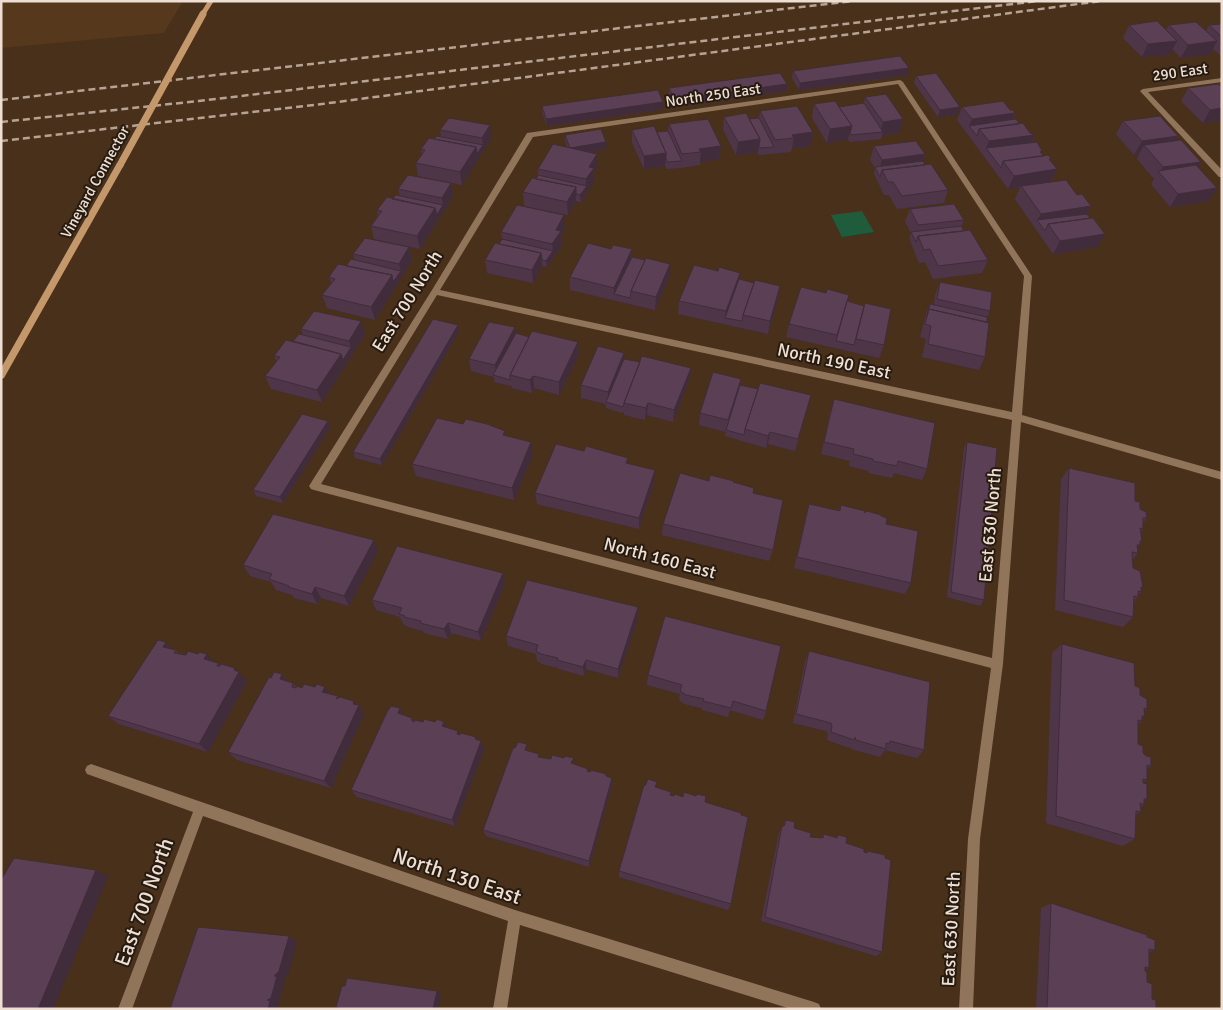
<svg xmlns="http://www.w3.org/2000/svg" width="1223" height="1010" font-family="Signika,sans-serif">
  <style>
    .built { fill: #56381c }
    .green { fill: #1f5c3c }
    .lines { fill: none; stroke-linecap: round; stroke-linejoin: round }
    .street { fill: #91755a; fill-rule: evenodd }
    .secondary { fill: #c4986b; fill-rule: evenodd }
    .rail { stroke: #b6a393; stroke-width: 2.5; stroke-dasharray: 7 4; stroke-linecap: butt }
    .secondary-bridge { stroke: #c4986b; stroke-width: 7 }
    .wall { fill: #4e3648 }
    .shaded-wall { fill: #402c3b }
    .building { fill: #5b3f54; stroke: #402c3b }
    .labels { text-anchor: middle; stroke-width: 4; stroke-linejoin: round; paint-order: stroke }
    .far-street-label { font-size: 15px; fill: #efdfd2; stroke: #261b11 }
    .street-label { font-size: 18px; fill: #efdfd2; stroke: #261b11 }
    .near-street-label { font-size: 21px; fill: #efdfd2; stroke: #261b11 }
  </style>
  <rect width="100%" height="100%" fill="#49301a"/>
  <path class="built" d="M1 1H183L164 33 1 48Z"/>
  <path class="green" d="M862 211 874 232 842 237 831 215Z"/>
  <g class="lines">
    <path class="street" d="M1222 78V82L1148 92 1222 170V177H1219L1140 91 1143 89Z
      M900 80 903 82 1032 276 1022 415 1222 472V480L1021 422 1003 664 980 839 973 1009H959L968 839 991 668 314 490 311 489 309 486 432 290 527 133ZM898 84 1024 276 1012 412 440 290 533 137ZM437 295 1012 420 992 658 321 484Z
      M91 764 515 910 814 1002 819 1004 821 1009H791L520 925 507 1009H493L508 921 203 816 132 1009H118L193 812 87 774 85 770 87 766Z"/>
    <path class="secondary" d="M208 1H214L205 15H201L200 14Z
      M117 163H120L124 165 4 378 1 379V368Z"/>
    <path class="rail" d="M1 100 853 1
      M1 122 199 101 1038 1
      M1 141 322 104 1101 1"/>
    <path class="secondary-bridge" d="M120 165 203 14"/>
  </g>
  <path class="wall" d="M1222 24V57L1213 49 1210 54 1181 58 1172 49 1170 54 1142 57 1123 38 1129 25 1166 30 1169 25 1206 31 1209 25Z
    M793 71 907 75 799 90 792 78Z
    M916 76 958 114 938 117 914 83Z
    M1221 82H1222V120L1203 123 1181 101 1188 88 1219 85Z
    M669 88 786 91 674 107 669 95Z
    M865 97 903 119 899 133 882 135 881 139 850 142 848 139 827 143 812 118 814 104 839 107 864 103Z
    M542 106 663 109 547 126 542 113Z
    M962 107 1010 110 1015 113 1013 120 1019 124 1030 133 1035 135 1032 143 1044 156 1051 158 1050 161 1057 169 1051 182 1077 195 1091 206 1087 214 1097 247 1053 254 1015 199 1020 187 1008 189 957 120Z
    M760 111 813 132 810 146 792 148 791 152 759 155 757 152 736 155 723 130 724 117 749 119 759 118Z
    M1123 121 1178 136 1175 141 1201 162 1198 167 1217 188 1208 201 1170 207 1151 184 1154 179 1137 159 1139 154 1134 155 1116 134Z
    M669 124 721 146 719 159 700 162V165L681 168 667 169 665 166 644 169 632 143V130L657 132 668 131Z
    M440 130 491 138 462 185 418 176 416 163 422 155 421 149 434 139 441 137Z
    M565 135 606 149 588 152 597 167 594 172V181L587 191V193L581 202 576 201 568 215 524 206 523 192 536 179 538 175V169L567 147 565 141Z
    M874 146 925 154 923 161 925 165 948 190 944 203 897 209 889 195H884L874 174 875 168 870 160Z
    M451 183 453 196 420 249 374 239 371 226 378 215 377 210 392 199 400 196 398 189Z
    M910 209 964 220 961 226 964 231 988 260 982 273 933 279 925 262 919 263 909 238 911 233 905 222Z
    M565 228 561 235 562 244 547 267 542 266 533 283 487 273 485 260 499 244 502 239 501 232Z
    M409 247 412 260 375 320 327 308 322 295 331 283 329 277 346 266 355 260 353 254Z
    M611 249H632V259L669 277 655 310 570 290V277Z
    M718 271 740 273 739 279 754 283 780 286 778 299 768 334 678 314 679 301Z
    M940 282 990 311 987 317 985 357 979 370 922 357 926 339 920 337 927 311 930 304 934 305 935 295Z
    M826 293 849 295 836 341 847 301 884 345 879 358 786 337 789 324Z
    M458 325 459 331 382 465 355 458 353 452Z
    M301 329 365 334 322 402 271 389 265 376 277 362 274 356 293 341 303 335Z
    M516 333 529 337 578 342 579 354 559 395 534 388 532 393 512 388 511 385V386L494 382V377L471 371 469 359Z
    M624 353V359L640 362 691 368 689 380 673 422 647 415 645 420 624 415V411L623 413 606 408V404L581 398V385Z
    M740 385 758 389 811 395 795 451 768 444 766 448 725 436 726 432 699 425 700 413Z
    M834 399 927 469 922 480 894 473 892 478 868 473 869 471 849 466 850 461 821 454 830 412Z
    M328 421 330 427 283 503 256 496 253 490Z
    M506 436 533 454 514 500 416 476 412 464Z
    M967 442 984 600 980 606 947 597 964 448Z
    M1069 468 1135 501 1140 509 1147 518 1143 523V529L1141 532 1142 541 1140 543V545L1137 548 1138 553 1133 559V568L1143 587 1141 589V592L1138 595V597L1134 601 1133 617 1123 627 1055 610 1061 479Z
    M709 481 733 482 753 493 773 550 769 561 662 535 663 524Z
    M654 482 639 529 537 504 535 493Z
    M809 504 839 510 841 505 864 513 881 516 911 583 905 594 794 568 806 515Z
    M378 551 349 606 321 598 317 604 294 598 292 595 276 590 271 582 250 576 243 565Z
    M503 573 505 583 481 641 451 633 448 639 424 633 423 631 408 627 407 626 403 624 400 617 376 610 372 600Z
    M665 616 766 711 763 720 730 710 728 717 702 710V708L684 704 679 700 680 694 647 685 648 675Z
    M638 617 618 678 586 669 584 676 559 669 558 668 542 664 537 661 536 654 508 646 506 636Z
    M166 642 173 650H176L179 654 218 663 220 665 238 671 247 681 208 752 119 724 108 716Z
    M1062 644 1135 686 1147 709 1144 711 1145 716 1142 718V721L1138 724V744L1151 766 1147 769V780L1143 782 1147 799 1144 801V805L1140 807 1141 812 1136 814 1135 839 1123 846 1046 823 1052 653Z
    M809 651 924 750 917 758 885 750 880 757 851 749 850 746 849 748 827 740 828 734 826 731 793 723 805 661Z
    M282 674 287 681 293 683 296 687 302 688 325 687 329 694 338 696 339 698 359 705 364 714 331 788 237 760 228 752 271 678Z
    M404 715 412 718 414 722H444L447 728 460 735 481 741 484 749 455 826 357 797 351 790Z
    M528 751 540 757 574 764 588 772 606 774V776L612 785 589 867 486 836 483 830Z
    M656 788 674 796 683 797 705 802 731 904 728 910 619 877V871Z
    M786 820 794 828 810 837 821 838 824 834 836 838 838 835 846 843 866 853 868 851 882 952 876 956 761 921 779 833Z
    M1051 903 1147 937 1155 950 1149 952V968L1145 969V971L1152 999 1156 1009H1036L1041 908Z"/>
  <path class="shaded-wall" d="M1177 41 1170 54 1142 57 1148 44Z
    M1217 41 1210 54 1181 58 1188 45Z
    M909 68 907 75 799 90 800 83Z
    M787 84 786 91 674 107 675 100Z
    M663 102V109L547 126 546 119Z
    M960 107 958 114 938 117 940 110Z
    M1222 108V120L1203 123 1210 110Z
    M1015 113 1010 126 979 129 969 126 972 119Z
    M903 119 899 133 882 135 883 132H880L883 122Z
    M490 125 491 138 462 185 460 172 476 147 483 145 482 138Z
    M852 126 848 139 827 143 830 129Z
    M813 132 810 146 792 148 794 138 792 135Z
    M1035 135 1029 148H986L989 141Z
    M1178 136 1171 149 1144 145 1139 154 1134 155 1142 141Z
    M760 139 758 152 736 155 738 142Z
    M606 142V149L570 155V148Z
    M721 146 719 159 700 162 701 152 699 149Z
    M666 153 665 166 644 169V156Z
    M597 154V167L594 172V181L587 191V193L581 202 580 195 586 187V179L589 167Z
    M925 154 921 168 882 170 881 173H878L882 160Z
    M1051 158 1045 171 1057 169 1050 183 1021 186 1020 187 1008 189 1014 176Z
    M1201 162 1193 175 1160 173 1163 167Z
    M451 183 453 196 420 249 417 236 435 208 443 205 442 198Z
    M576 187V201L568 215 567 202Z
    M1217 188 1208 201 1170 207 1178 194Z
    M1091 206 1084 220H1037L1041 214Z
    M564 215 565 228 561 235 562 244 547 267 546 261 553 252 552 244 556 230Z
    M1105 234 1097 247 1053 254 1060 241Z
    M409 247 412 260 375 320 371 307 392 275 401 271 399 264Z
    M632 249 631 263 614 294V288Z
    M541 253 542 266 533 283 532 270Z
    M670 264 669 277 655 310 656 297Z
    M740 273 738 286 725 318 726 311Z
    M780 286 778 299 768 334 770 321Z
    M361 321 365 334 322 402 317 390 341 354 351 347 349 341Z
    M458 325 459 331 382 465 380 459Z
    M515 327 516 340 497 376 495 365Z
    M578 342 579 354 559 395V382Z
    M624 353V365L608 404V392Z
    M691 368 689 380 673 422 674 410Z
    M533 376 534 388 532 393 530 380Z
    M648 403 647 415 645 420 646 408Z
    M328 421 330 427 283 503 280 497Z
    M770 432 768 444 766 448 768 436Z
    M531 442 533 454 514 500 512 488Z
    M655 470 654 482 639 529V518Z
    M374 540 378 551 349 606 344 596Z
    M503 573 505 583 481 641 478 632Z
    M315 587 321 598 317 604 312 594Z
    M638 607V617L618 678V669Z
    M448 623 451 633 448 639 444 629Z
    M166 642 175 652 163 647Z
    M207 654 215 664 204 659Z
    M586 660V669L584 676 583 667Z
    M235 668 239 673V672L247 681 208 752 199 744Z
    M282 674 289 683 280 679Z
    M325 687 331 696 322 692Z
    M354 701 358 707 359 705 364 714 331 788 324 781Z
    M400 708 405 717 398 713Z
    M444 722 448 730 442 726Z
    M481 741 484 749 455 826 452 820Z
    M612 778V785L589 867V861Z
    M96 870 108 876 53 1009H38Z
    M289 936 297 941 288 975 283 979 285 980 279 1001 276 1003 279 1004 278 1009H268L267 1000 274 976Z
    M437 991 441 994 438 1009H433Z"/>
  <path class="building" d="M1157 21 1177 41 1148 44 1129 25Z
    M1196 22 1217 41 1188 45 1169 25Z
    M1222 24V37L1209 25Z
    M900 56 909 68 800 83 793 71Z
    M780 73 787 84 675 100 669 88Z
    M936 73 960 107 940 110 916 76Z
    M1218 84 1222 87V108L1210 110 1188 88Z
    M658 90 663 102 546 119 542 106Z
    M886 94 903 119 883 122 865 97Z
    M835 101 852 126 830 129 814 104Z
    M1003 101 1010 110H1013L1015 113 972 119 962 107Z
    M864 103 883 132 851 135 850 133 852 126 839 107Z
    M797 106 813 132 792 135 794 138 775 140 760 111Z
    M746 113 760 139 738 142 724 117Z
    M1160 116 1178 136 1142 141 1123 121Z
    M449 118 490 125 482 138 440 130Z
    M759 118 774 147 760 148 759 146 760 139 749 119Z
    M708 119 721 146 699 149 701 152 682 154 669 124Z
    M1015 119 1017 120 1019 124 979 129 977 136 969 126Z
    M1023 123 1030 133 1035 135 989 141 979 129Z
    M654 126 666 153 644 156 632 130Z
    M601 129 606 142 570 148 565 135Z
    M668 131 682 161 667 162 666 159V153L657 132Z
    M437 136 483 145 477 154 476 147 434 139Z
    M429 138 476 147 460 172 416 163 425 150 421 149Z
    M1181 140 1201 162 1163 167 1144 145Z
    M916 141 925 154 882 160 874 146Z
    M1037 142 1042 151 1040 152 1044 156 1003 161 1001 168 986 148Z
    M553 144 597 154 589 167 594 168 586 179 538 169Z
    M1048 155 1051 158 1049 159 1057 169 1014 176 1003 161Z
    M923 161 925 165 882 170 880 177 875 167Z
    M931 164 948 190 902 196 893 182H888L882 170Z
    M1196 165 1217 188 1178 194 1158 171Z
    M408 175 451 183 442 198 398 189Z
    M538 175 587 186 580 195 576 194V187L536 179Z
    M532 178 576 187 567 202 523 192Z
    M1066 180 1077 195 1082 194 1091 206 1041 214 1021 186Z
    M396 195 443 205 437 215 435 208 392 199Z
    M387 197 435 208 417 236 371 226 382 211 377 210Z
    M954 204 964 220 918 225 910 209Z
    M517 205 564 215 556 230 561 231 552 244 501 232Z
    M1087 214 1090 218 1048 224 1045 231 1037 220Z
    M1093 218 1105 234 1060 241 1048 224Z
    M961 226 964 231 918 236 916 242 911 232Z
    M970 230 988 260 938 266 930 249 924 250 918 236Z
    M365 238 409 247 399 264 353 254Z
    M502 239 553 251 546 261 542 260 541 253 499 244Z
    M495 243 541 253 532 270 485 260Z
    M588 243 611 249 613 245 632 249 614 288 570 277Z
    M632 257 645 260 631 291 630 298 614 294Z
    M646 258 670 264 656 297 631 291Z
    M351 259 401 271 393 282 392 275 346 266Z
    M338 264 392 275 371 307 322 295 335 279 329 277Z
    M694 265 718 271 719 267 740 273 726 311 679 301Z
    M739 279 754 283 743 315 742 321 725 318Z
    M755 280 780 286 770 321 743 315Z
    M940 282 992 292 990 311 937 299Z
    M801 287 826 293 827 289 849 295 837 335 789 324Z
    M847 301 864 306 854 345 836 341Z
    M865 303 891 309 884 345 856 339Z
    M930 304 987 317V322L929 309 927 316Z
    M929 309 989 323 985 357 928 344 931 326 925 324Z
    M314 311 361 321 349 341 301 329Z
    M433 319 458 325 380 459 353 452Z
    M489 322 515 327 495 365 469 359Z
    M532 331 578 342 559 382 533 376 530 380 510 375Z
    M516 333 529 337 510 375V380L493 375Z
    M299 334 351 347 343 360 341 354 293 341Z
    M286 340 341 354 317 390 265 376 280 357 274 356Z
    M598 346 624 353 608 392 581 385Z
    M642 356 691 368 674 410 648 403 646 408 624 403Z
    M624 359 640 362 624 403 623 407 606 402Z
    M713 372 741 379 728 420 700 413Z
    M760 383 811 395 798 439 770 432 768 436 745 429Z
    M740 385 758 389 745 429 744 435 726 430Z
    M834 399 935 423 927 469 898 461 897 466 873 461V459L853 454 854 449 824 442Z
    M302 414 328 421 280 497 253 490Z
    M437 418 463 424 466 419 487 424 505 431 503 435 531 442 512 488 412 464Z
    M967 442 997 448 984 600 951 592Z
    M556 444 584 451 586 446 628 458 626 463 655 470 639 518 535 493Z
    M1069 468 1135 483V501L1140 502V509L1146 512 1147 518H1143V529L1140 528 1142 541H1140V545H1137L1138 553 1132 552 1133 568 1140 571 1143 587H1141V592L1138 591V597L1134 596 1133 617 1064 600Z
    M680 473 709 481 710 475 734 481 733 482 754 488 753 493 783 500 773 550 663 524Z
    M809 504 840 511 841 505 865 511 864 513 867 511 881 515V516L887 518 886 524 918 531 911 583 797 557Z
    M273 514 374 540 344 596 315 587 312 594 288 587 289 586 269 579 272 574 243 565Z
    M397 546 503 573 478 632 448 623 444 629 420 623 421 621 404 617 405 616 399 614 402 608 372 600Z
    M527 580 638 607 618 669 586 660 583 667 557 660 558 658 541 654 536 651 538 645 506 636Z
    M665 616 781 646 766 711 733 701 731 708 703 701 704 699 686 695 680 691 682 685 648 675Z
    M158 640 166 642 163 647 176 650 174 653 186 655 188 651 198 654 199 652 207 654 204 659 218 663 217 666H220L221 664 235 668 234 670 239 672 199 744 108 716Z
    M1062 644 1134 663 1135 686 1140 688V695L1147 699V709L1144 708 1145 716H1142V721L1138 720V744L1143 746V753L1146 756 1151 757V766L1147 765V780L1143 779V783L1147 784V799H1144V805L1140 803 1141 812 1136 811 1135 839 1056 816Z
    M809 651 930 682 924 750 890 741 889 744 886 743V749L856 740 855 737 854 740 831 732 832 726 831 723 796 714Z
    M274 672 282 674 280 679 293 683 292 687 296 688 297 686 302 688 304 684 315 687 317 684 325 687 322 692 338 696 336 699 340 697 354 701 353 704 359 705 324 781 228 752 269 677 271 678Z
    M391 706 400 708 398 713 412 718 411 720 414 722 415 720 423 722 424 719 435 722 437 719 444 722 442 726 458 731 457 734 460 735 461 733 476 737 475 739 481 741 452 820 351 790 387 712Z
    M518 742 527 744 525 750 539 754 538 757 551 759 552 755 564 758 565 756 574 758 571 763 588 769 587 771 590 772 591 770 606 774V776L612 778 589 861 483 830 513 748H515Z
    M648 779 657 782 655 787 671 792 670 795 674 796 675 794 683 797 684 792 696 796 697 794 706 796 705 802 741 813V815L748 817 731 904 619 871 644 785 645 786Z
    M786 820 795 822 794 828 811 833 810 837 823 838 824 834 837 838 838 835 847 837 846 843 864 849V852L867 853 868 851 885 855V858L891 860 882 952 765 917 782 826H784Z
    M14 858 96 870 38 1009H1V886L2 884H1V880Z
    M1051 903 1147 935V937L1155 940V950L1149 949V968L1145 967V971L1147 972V982L1152 984V999L1156 1000V1009H1047Z
    M198 927 289 936 279 971 274 976H277L271 998 267 1000 270 1001 268 1009H170Z
    M347 978 437 991 433 1009H339V1008L336 1007 342 986H345Z"/>
  <g class="labels">
    <g class="far-street-label">
      <text transform="translate(1180 72) rotate(-8)" y="5">290 East</text>
      <text transform="translate(713 95) rotate(-8)" y="5">North 250 East</text>
      <text transform="translate(95 182) rotate(-61)" y="5">Vineyard Connector</text>
    </g>
    <g class="street-label">
      <text transform="translate(407 301) rotate(-58)" y="6">East 700 North</text>
      <text transform="translate(834 361) rotate(12)" y="6">North 190 East</text>
      <text transform="translate(990 525) rotate(-85)" y="6">East 630 North</text>
      <text transform="translate(660 558) rotate(15)" y="6">North 160 East</text>
      <text transform="translate(951 929) rotate(-87)" y="6">East 630 North</text>
    </g>
    <g class="near-street-label">
      <text transform="translate(457 876) rotate(19)" y="7">North 130 East</text>
      <text transform="translate(144 902) rotate(-70)" y="7">East 700 North</text>
    </g>
  </g>
  <rect width="1223" height="1010" fill="none" stroke="#efdfd2" stroke-width="5"/>
</svg>
